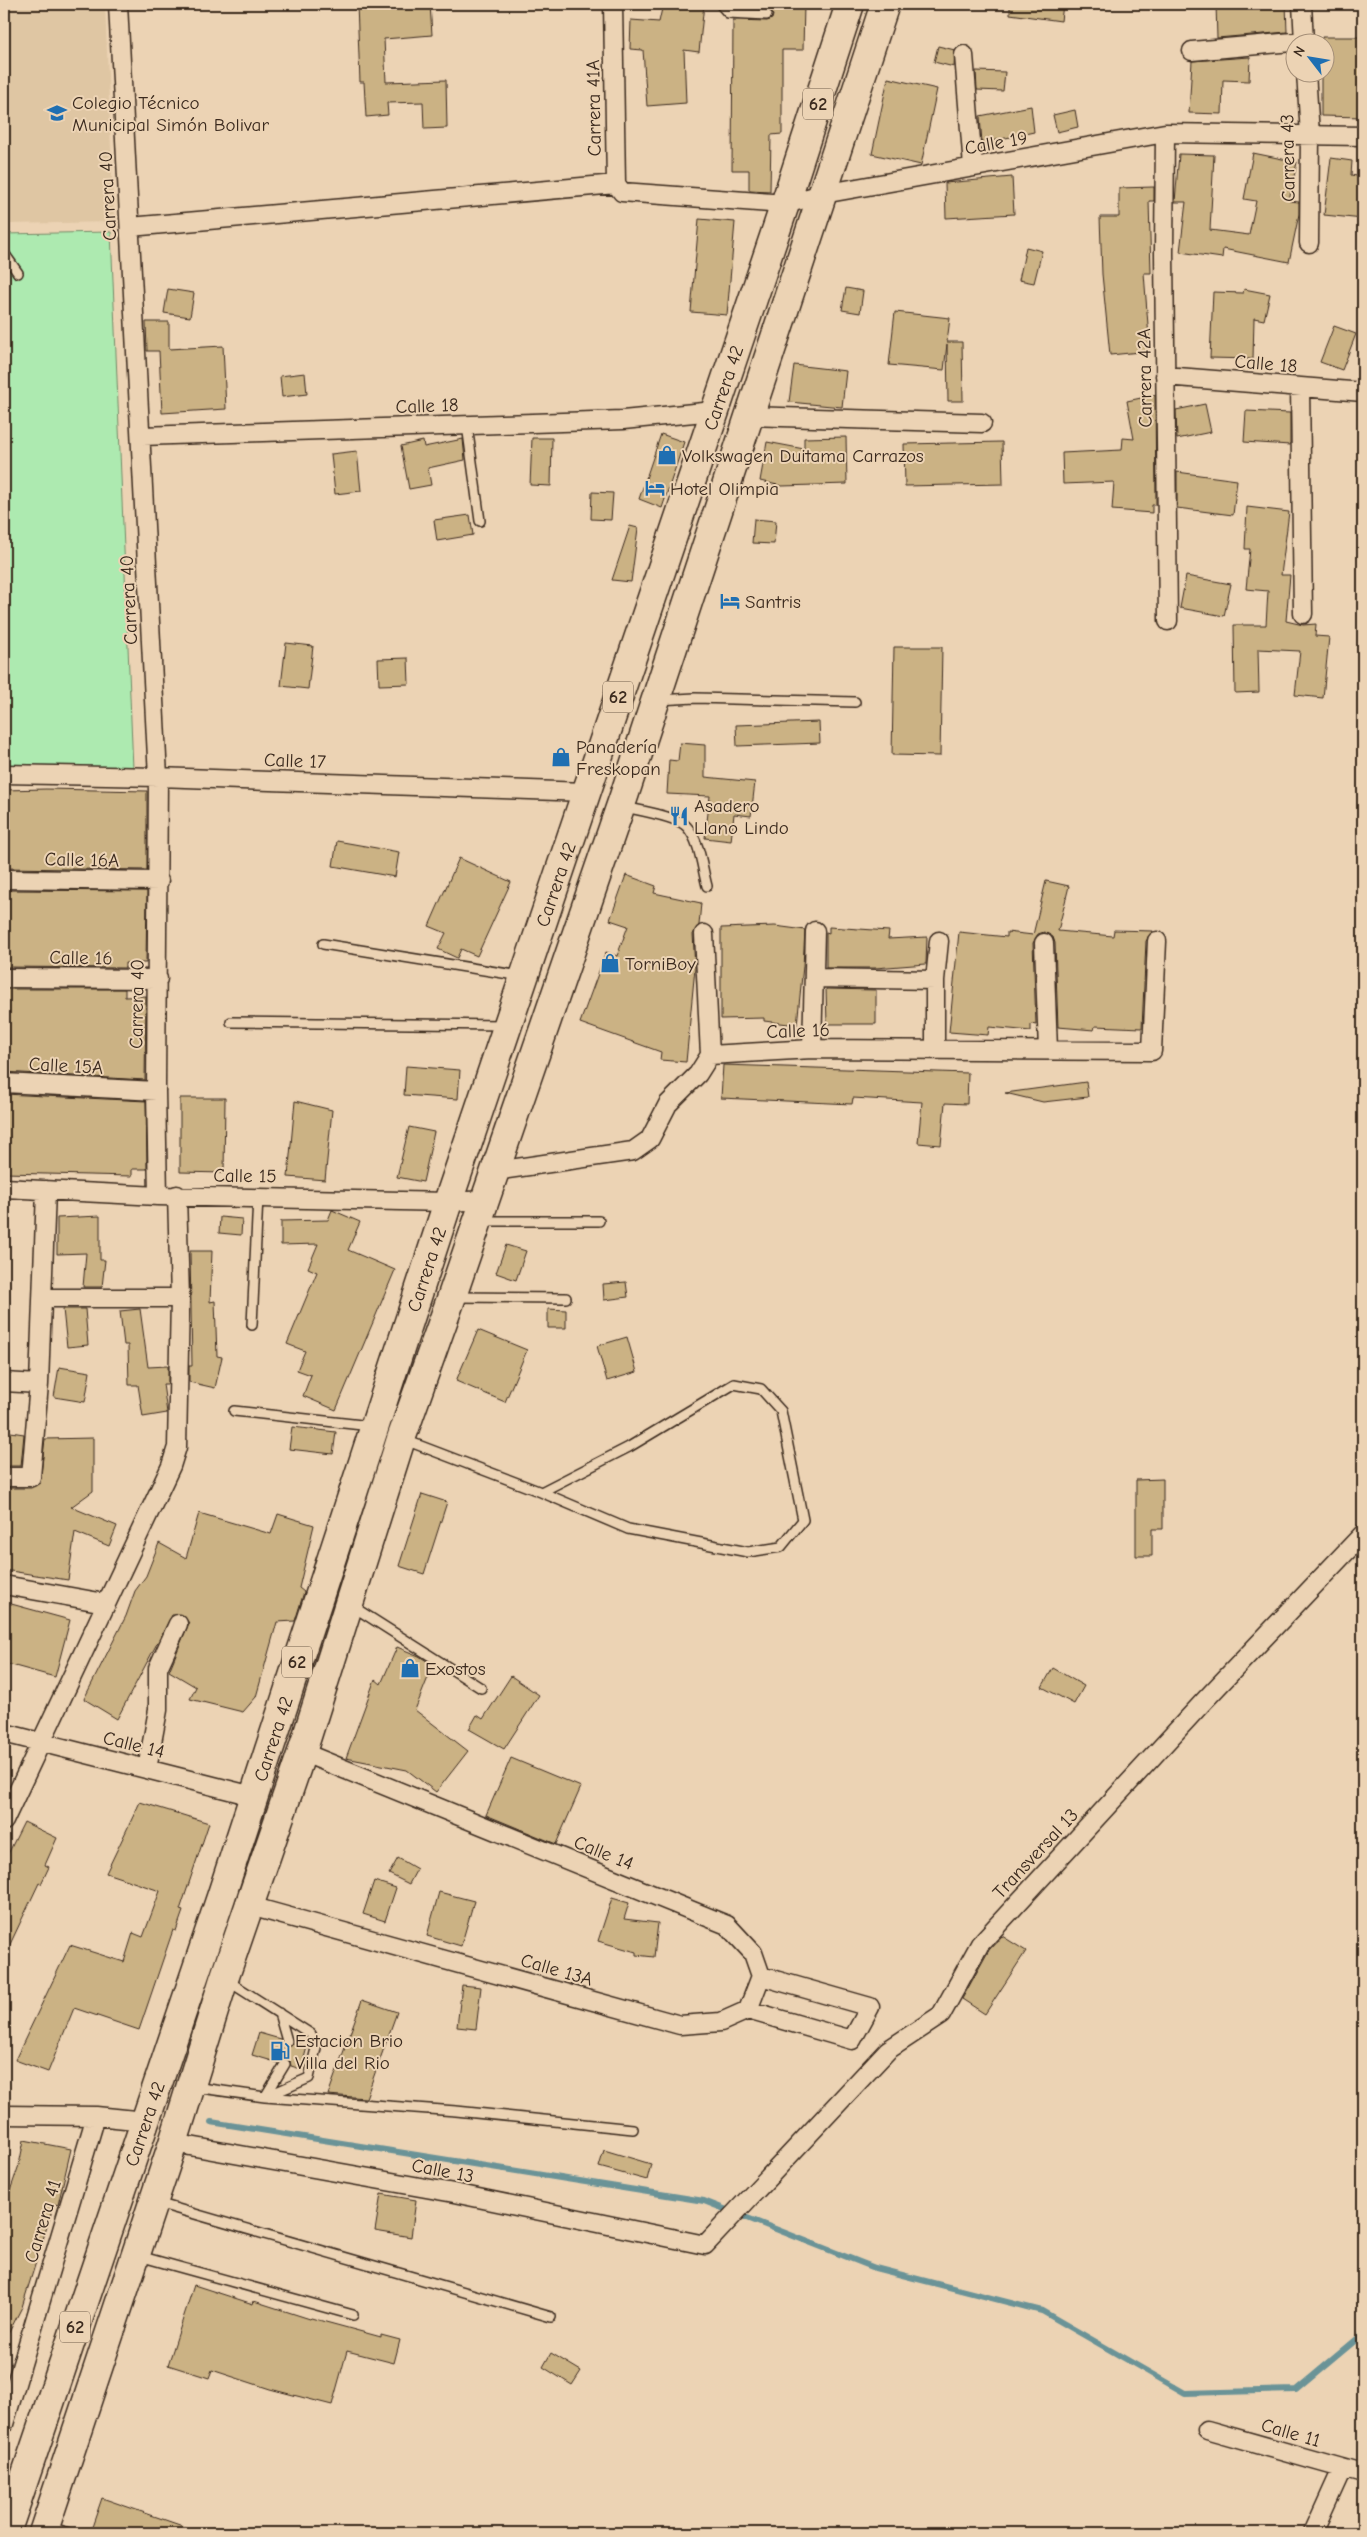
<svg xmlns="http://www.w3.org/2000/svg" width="1367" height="2537" font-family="'Comic Neue',sans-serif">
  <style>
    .built { fill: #dfc6a3 }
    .green { fill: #adeab0; stroke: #748a67 }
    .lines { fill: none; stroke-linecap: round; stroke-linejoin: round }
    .stream { stroke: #6a9397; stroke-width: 6 }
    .building { fill: #cbb284; stroke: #3b2a1e }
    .service-casing { stroke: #3b2a1e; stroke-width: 12 }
    .minor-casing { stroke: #3b2a1e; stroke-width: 21 }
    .trunk-casing { stroke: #3b2a1e; stroke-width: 31 }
    .service { stroke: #ecd3b4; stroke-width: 9 }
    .minor { stroke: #ecd3b4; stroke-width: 18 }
    .trunk { stroke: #ecd3b4; stroke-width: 28 }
    .labels { text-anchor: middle; stroke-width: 4; stroke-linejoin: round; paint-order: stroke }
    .shield { fill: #ecd3b4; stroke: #705d4b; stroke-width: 1 }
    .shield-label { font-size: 18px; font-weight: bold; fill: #3b2a1e }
    .poi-label { font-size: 19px; fill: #3b2a1e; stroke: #ecd3b4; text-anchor: start }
    .street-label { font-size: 19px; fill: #3b2a1e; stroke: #ecd3b4 }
  </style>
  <rect width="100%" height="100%" fill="#ecd3b4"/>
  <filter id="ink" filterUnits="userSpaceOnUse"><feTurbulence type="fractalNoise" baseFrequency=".02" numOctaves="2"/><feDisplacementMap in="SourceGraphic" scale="10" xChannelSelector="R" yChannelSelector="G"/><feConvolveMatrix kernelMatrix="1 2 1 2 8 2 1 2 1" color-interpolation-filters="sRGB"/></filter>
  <g filter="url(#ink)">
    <path class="built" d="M4 4H105L114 222 4 224Z"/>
    <path class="green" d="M111 232 133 769 4 766V234Z"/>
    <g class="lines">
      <path class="stream" d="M211 2122 704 2201 875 2268 1042 2311 1185 2393 1296 2390 1363 2334"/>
    </g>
    <path class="building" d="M357 4H430L432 35 384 39 386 82 446 80 447 128 424 129 423 102 387 103 388 115 366 117 364 82H360Z
      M663 4H704L699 52 684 50 686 103 647 106 643 50 630 49 631 20 659 22Z
      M733 4H804L803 50H782V134L771 135 770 191 749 190V170H732L733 20 767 21 772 19 773 15 768 9 733 7Z
      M1010 4H1063L1061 21 1010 14Z
      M1216 4H1286L1287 32 1217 38Z
      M1322 37H1363V117L1321 116V72H1324V42H1322Z
      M938 46 955 50 954 67 934 62Z
      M1250 57 1249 81 1223 80 1222 114 1189 113 1192 61Z
      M976 71 1005 72 1003 91 977 90Z
      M888 78 937 89 921 165 872 154Z
      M1031 106 1034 132 982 143 980 116Z
      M1075 110 1078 127 1057 132 1053 115Z
      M1253 153 1297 162 1289 201 1299 202V214L1289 262 1223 249 1222 258 1180 252 1186 202H1175L1179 154 1214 155 1210 230 1249 235 1256 201 1244 199Z
      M1331 158 1352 161 1351 175 1363 177V219L1324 215Z
      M1012 177 1014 214 946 218 945 183Z
      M1154 187V201H1149L1151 273H1144L1150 351 1110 355 1102 274 1100 217H1119V188Z
      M699 219 735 222 727 315 691 312Z
      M1026 247 1042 251 1034 283 1019 280Z
      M846 288 863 291 860 313 842 310Z
      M168 289 194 293 190 317 164 313Z
      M1244 289 1270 294 1264 320 1254 318 1253 359 1210 358 1213 292 1243 293Z
      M895 312 950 318 947 342H962L963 401H948L947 344 944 370 889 365Z
      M146 322H169V349L223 346 226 409 162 413 159 351H147Z
      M1334 326 1356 334 1342 370 1320 362Z
      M794 365 846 371 842 407 789 402Z
      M305 373 307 394 282 397 280 376Z
      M1155 395 1156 505H1152V513L1112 510 1114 482 1063 484 1062 453 1122 450 1123 438 1134 439 1127 401Z
      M1205 404 1211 432 1177 439 1176 410Z
      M1246 411 1290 413V445L1244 442Z
      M661 434 684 442 662 508 639 499Z
      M846 437 847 484 782 486 760 481 767 442 804 449V438Z
      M532 438H552L551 486 530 485Z
      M463 439 465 460 428 468 431 485 409 489 401 446 423 441 424 447Z
      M1002 442 1003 484 905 486 904 444Z
      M357 451 361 491 335 494 331 454Z
      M1177 472 1237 480 1233 515 1177 508Z
      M592 492 613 493 611 520 591 519Z
      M1247 507 1289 512 1281 575H1290L1286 621 1303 625 1316 624 1315 636 1329 637 1323 698 1295 695 1300 651 1258 649 1259 692 1235 693 1234 625H1266L1268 591 1246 589 1250 549H1245Z
      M470 515 473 535 437 541 434 520Z
      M754 519 776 521 774 544 752 543Z
      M630 526 638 528 631 582 612 580Z
      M1186 576 1231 584 1224 616 1180 608Z
      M286 643 313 646 308 689 281 686Z
      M894 647H942L940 756 892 755Z
      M408 658 409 684 379 685 378 659Z
      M819 722 820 743 737 746 736 725Z
      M680 743 705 745V777L755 782 751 816 734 814 731 841 705 838 710 796 667 794 669 760 678 761Z
      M46 789 147 791V870L4 868V790Z
      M337 841 399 852 395 877 333 866Z
      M459 858 511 882 477 956 461 949 457 958 438 949 446 933 429 926Z
      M626 875 656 886 654 893 701 903 699 925 693 934 695 968 686 1062 660 1060 661 1052 580 1023 606 952 617 956 628 926 610 920Z
      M1046 881 1069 886 1058 931 1113 936 1114 930 1153 931 1146 941 1142 1028 1095 1026 1094 1030 1058 1027 1055 943 1053 937 1044 932 1038 934 1033 943 1036 1025 1031 1024V1031L989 1027 988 1035 949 1032 959 932 1007 937V932L1033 935Z
      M4 890 147 891 146 963H125V968L4 967Z
      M775 926 805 930 803 966 797 1025 764 1021V1018L721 1019V928Z
      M829 927 889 931 888 939 927 937 926 964 875 968H826V932L829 933Z
      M4 989H125V997L146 996 145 1080 4 1072Z
      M826 989 876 990V1024H827Z
      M723 1065 968 1073 967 1104 945 1103 941 1145 918 1143 922 1102 853 1098 852 1104 721 1098Z
      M406 1066 460 1070 458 1099 404 1095Z
      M1086 1082 1088 1097 1043 1102 1005 1093Z
      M4 1094 146 1101 147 1169H132V1176L4 1173Z
      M180 1098H225L224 1173 180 1172Z
      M295 1101 332 1110 325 1180 288 1177Z
      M409 1127 434 1132 423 1182 397 1177Z
      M332 1210 360 1222 348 1250 395 1270 336 1410 303 1396 311 1375 297 1370 305 1351 287 1344 317 1272 308 1268 318 1244 281 1245V1221L328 1220Z
      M100 1216V1260H105L102 1287H83L86 1253 57 1254V1218Z
      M220 1217 242 1219 241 1235 219 1233Z
      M506 1245 526 1251 516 1280 496 1273Z
      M190 1251H212L210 1302 215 1301 217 1356 222 1357 215 1388 189 1382V1366H192Z
      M626 1282 628 1297 604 1300 603 1284Z
      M63 1309H85L88 1345 67 1347Z
      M140 1309 148 1367 168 1366V1384H163L167 1413 143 1417 138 1385H129L128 1345H124L120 1311Z
      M548 1309 566 1310V1328H548Z
      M478 1330 527 1350 505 1402 456 1381Z
      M627 1337 637 1372 607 1381 597 1346Z
      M59 1367 90 1372 85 1402 54 1397Z
      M292 1427 336 1432 333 1454 289 1449Z
      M4 1431 24 1434 21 1466H4Z
      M93 1438V1491L71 1507 117 1526 109 1546 75 1532 68 1580 4 1570V1488H31L40 1483 45 1439Z
      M1163 1479V1529H1152V1556H1136V1480Z
      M422 1494 447 1502 424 1574 399 1566Z
      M199 1513 271 1534 278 1514 314 1525 299 1588 304 1592 295 1621 277 1622 256 1697 243 1712 190 1699 196 1687 169 1671 189 1623 183 1615H172L117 1719 84 1699 126 1616 135 1591 146 1576 159 1543 186 1558Z
      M4 1602 70 1620 55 1677 4 1663Z
      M397 1647 419 1656 433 1665 415 1710 468 1751 436 1792 407 1770 346 1758 375 1679 381 1684Z
      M1053 1668 1084 1686 1074 1704 1042 1687Z
      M511 1676 539 1695 504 1749 469 1729 477 1715 483 1719Z
      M511 1758 581 1787 556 1844 486 1815Z
      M140 1802 209 1823 180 1910 183 1911 176 1931 173 1930 139 2030 74 2008 48 2072 15 2060 70 1945 124 1962 133 1933 143 1937 160 1891 106 1873Z
      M24 1822 57 1838 45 1865 49 1867 41 1884 39 1883 4 1957V1862Z
      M398 1858 417 1869 409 1884 389 1874Z
      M374 1881 396 1888 385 1921 363 1914Z
      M439 1892 474 1901 461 1946 427 1936Z
      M612 1898 629 1903 624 1919 658 1923 654 1957 636 1955V1952L598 1941Z
      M1002 1936 1026 1951 985 2014 962 1999 989 1950Z
      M462 1985 481 1987 476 2029 457 2027Z
      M362 2000 397 2012 366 2098 328 2095Z
      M259 2033 280 2039 285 2047H289L293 2043 307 2047 301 2069 291 2066 290 2061 286 2058 279 2063 252 2055Z
      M24 2140 71 2149 58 2205 54 2204 22 2307 4 2342V2208L19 2165Z
      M604 2150 651 2164 647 2180 599 2167Z
      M381 2194 416 2200 411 2237 375 2231Z
      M194 2285 253 2304 254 2301 310 2319 311 2318 381 2337V2335L400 2340 394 2363 347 2351 332 2405 270 2389 212 2370 209 2378 168 2365Z
      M551 2353 581 2371 572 2385 543 2367Z
      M102 2498 197 2531V2533H90Z"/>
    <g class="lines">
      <defs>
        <path id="service" d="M720 4 728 13 767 15
          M4 253 18 273
          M467 425 480 521
          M658 700 695 698 855 702
          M624 807C638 810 679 817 687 827 700 841 702 868 707 886
          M323 944 521 976
          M231 1022 505 1025
          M481 1221H599
          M455 1297 566 1298
          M252 1325 258 1197
          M234 1411 371 1426
          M405 1440 541 1492 628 1529 748 1552 781 1547 803 1520 781 1411 761 1389 734 1384 629 1447 541 1492
          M352 1606 481 1688
          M279 2013 287 2041
          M285 2064 265 2097 456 2111 633 2129
          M194 2087 265 2097 309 2078 316 2048 311 2034 228 1981
          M157 2203 551 2317
          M139 2256 353 2315
          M48 2527 70 2533"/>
        <path id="minor" d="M118 4 158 777 156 1091 158 1196
          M613 4 616 184 622 192 785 204 823 194 1165 133 1363 136
          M1302 4 1304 42
          M1192 51 1304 41
          M964 55 973 167
          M1306 72 1310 135 1309 243
          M1165 133 1164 253 1168 621
          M130 227 616 184
          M1165 376 1363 392
          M1300 387 1303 614
          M749 416 982 423
          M142 436 623 420 714 411
          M4 774 158 777 585 792
          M4 879 159 881
          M704 934 710 1055
          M1044 943 1048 1050
          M4 978 158 979
          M814 978 935 980
          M812 1049 815 931
          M935 1050V980L939 941
          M710 1055 812 1049 1152 1051 1157 941
          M4 1083 156 1091
          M495 1171 633 1151 650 1139 668 1104 698 1074 710 1055
          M4 1188 158 1196 448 1202 486 1200
          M43 1298H180
          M4 1382 39 1384
          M4 1477H31L39 1384 46 1190
          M4 1585 105 1603
          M4 1733 253 1796
          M147 1769 158 1710V1668L178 1624
          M4 1821 171 1466 177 1447 180 1298 177 1195
          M250 1906 680 2025 721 2022 748 2010 852 2040 870 2007 761 1976 753 1953 727 1925 302 1752
          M748 2010 761 1976
          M4 2115 96 2116 145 2121
          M173 2143 454 2193 705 2245 888 2050 941 2015 980 1944 1205 1700 1363 1534
          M4 2424 96 2116
          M1207 2430 1363 2474
          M4 2482H23
          M1313 2533 1342 2469"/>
        <g id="trunk">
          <path id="s1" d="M6 2533 221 1897 448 1202 785 204 850 4"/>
          <path d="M43 2533 173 2143 224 1979 302 1752 401 1439 452 1296 624 796 885 4"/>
        </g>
      </defs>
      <use href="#service" class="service-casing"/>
      <use href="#minor" class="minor-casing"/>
      <use href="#trunk" class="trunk-casing"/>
      <use href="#service" class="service"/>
      <use href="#minor" class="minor"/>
      <use href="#trunk" class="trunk"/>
    </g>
  </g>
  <defs>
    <symbol id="school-bare" viewBox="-9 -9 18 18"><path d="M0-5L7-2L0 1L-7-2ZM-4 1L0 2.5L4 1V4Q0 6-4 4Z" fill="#1f6fb2" stroke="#ecd3b4" stroke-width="2.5" paint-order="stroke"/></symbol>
    <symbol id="shop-bare" viewBox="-9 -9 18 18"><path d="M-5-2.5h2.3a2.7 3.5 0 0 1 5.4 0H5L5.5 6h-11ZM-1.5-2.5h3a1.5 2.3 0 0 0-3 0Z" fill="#1f6fb2" stroke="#ecd3b4" stroke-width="2.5" paint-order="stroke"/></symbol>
    <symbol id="hotel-bare" viewBox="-9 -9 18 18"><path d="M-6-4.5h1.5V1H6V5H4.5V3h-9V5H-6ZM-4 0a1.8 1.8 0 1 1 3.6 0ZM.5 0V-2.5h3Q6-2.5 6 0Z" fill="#1f6fb2" stroke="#ecd3b4" stroke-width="2.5" paint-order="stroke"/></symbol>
    <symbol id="restaurant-bare" viewBox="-9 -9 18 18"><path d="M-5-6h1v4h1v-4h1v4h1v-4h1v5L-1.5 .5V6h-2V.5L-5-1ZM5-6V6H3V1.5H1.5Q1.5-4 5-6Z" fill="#1f6fb2" stroke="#ecd3b4" stroke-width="2.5" paint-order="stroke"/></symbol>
    <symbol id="fuel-bare" viewBox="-9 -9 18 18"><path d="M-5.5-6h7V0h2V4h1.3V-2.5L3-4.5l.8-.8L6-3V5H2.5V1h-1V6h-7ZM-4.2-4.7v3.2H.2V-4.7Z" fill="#1f6fb2" stroke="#ecd3b4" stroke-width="2.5" paint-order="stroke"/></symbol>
  </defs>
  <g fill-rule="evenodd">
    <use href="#school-bare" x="43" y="99" width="28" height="28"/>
    <use href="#shop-bare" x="653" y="441" width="28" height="28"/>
    <use href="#hotel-bare" x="641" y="474" width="28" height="28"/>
    <use href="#hotel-bare" x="716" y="587" width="28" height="28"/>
    <use href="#shop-bare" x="547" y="743" width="28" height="28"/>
    <use href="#restaurant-bare" x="665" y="802" width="28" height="28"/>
    <use href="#shop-bare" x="596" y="949" width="28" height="28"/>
    <use href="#shop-bare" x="396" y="1654" width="28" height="28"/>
    <use href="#fuel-bare" x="266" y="2037" width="28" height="28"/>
  </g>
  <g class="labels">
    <g class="shield">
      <rect x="803" y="88.5" width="30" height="31" rx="4"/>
      <rect x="603" y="681.5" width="30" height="31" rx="4"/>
      <rect x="282" y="1646.5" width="30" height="31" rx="4"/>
      <rect x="60" y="2311.5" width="30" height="31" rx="4"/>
    </g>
    <g class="shield-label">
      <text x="818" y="110">62</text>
      <text x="618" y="703">62</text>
      <text x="297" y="1668">62</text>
      <text x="75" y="2333">62</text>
    </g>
    <g class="poi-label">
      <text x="72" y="109">Colegio Técnico<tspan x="72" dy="22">Municipal Simón Bolivar</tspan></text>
      <text x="682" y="462">Volkswagen Duitama Carrazos</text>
      <text x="670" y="495">Hotel Olimpia</text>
      <text x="745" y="608">Santris</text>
      <text x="576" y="753">Panadería<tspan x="576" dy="22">Freskopan</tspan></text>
      <text x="694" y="812">Asadero<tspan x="694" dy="22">Llano Lindo</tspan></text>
      <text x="625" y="970">TorniBoy</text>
      <text x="425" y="1675">Exostos</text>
      <text x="295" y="2047">Estacion Brio<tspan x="295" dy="22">Villa del Rio</tspan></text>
    </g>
    <g class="street-label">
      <text transform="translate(593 108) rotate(-91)" y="7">Carrera 41A</text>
      <text transform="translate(996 142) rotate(-10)" y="7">Calle 19</text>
      <text transform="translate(1287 158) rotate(-91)" y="7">Carrera 43</text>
      <text transform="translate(107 196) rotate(-93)" y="7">Carrera 40</text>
      <text transform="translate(1266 363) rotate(5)" y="7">Calle 18</text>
      <text transform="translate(1144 378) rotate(-91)" y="7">Carrera 42A</text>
      <text dy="7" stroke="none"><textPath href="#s1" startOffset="2262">Carrera 42</textPath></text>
      <text transform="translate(427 405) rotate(-2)" y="7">Calle 18</text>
      <text transform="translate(128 600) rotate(-93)" y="7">Carrera 40</text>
      <text transform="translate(295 760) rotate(2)" y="7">Calle 17</text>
      <text transform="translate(82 859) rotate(1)" y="7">Calle 16A</text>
      <text dy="7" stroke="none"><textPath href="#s1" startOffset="1738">Carrera 42</textPath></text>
      <text transform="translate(81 957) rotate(1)" y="7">Calle 16</text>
      <text transform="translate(136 1004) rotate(-89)" y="7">Carrera 40</text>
      <text transform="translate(798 1030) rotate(-2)" y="7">Calle 16</text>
      <text transform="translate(66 1065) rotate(3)" y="7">Calle 15A</text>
      <text transform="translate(245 1175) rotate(1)" y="7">Calle 15</text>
      <text dy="7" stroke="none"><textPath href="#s1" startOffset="1332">Carrera 42</textPath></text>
      <text dy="7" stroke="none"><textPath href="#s1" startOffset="838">Carrera 42</textPath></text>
      <text transform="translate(134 1744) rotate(14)" y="7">Calle 14</text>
      <text transform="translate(604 1852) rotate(22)" y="7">Calle 14</text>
      <text transform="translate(1035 1853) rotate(-47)" y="7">Transversal 13</text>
      <text transform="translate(557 1969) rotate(16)" y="7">Calle 13A</text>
      <text dy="7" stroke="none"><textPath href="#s1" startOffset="432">Carrera 42</textPath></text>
      <text transform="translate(443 2170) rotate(11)" y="7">Calle 13</text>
      <text transform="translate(42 2221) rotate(-73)" y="7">Carrera 41</text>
      <text transform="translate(1291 2432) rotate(16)" y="7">Calle 11</text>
    </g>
  </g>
  <rect width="1367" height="2537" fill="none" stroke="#ecd3b4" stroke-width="20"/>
  <rect x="10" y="10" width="1347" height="2517" fill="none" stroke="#3b2a1e" stroke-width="2" filter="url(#ink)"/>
  <g transform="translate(1310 58) rotate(301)"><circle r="24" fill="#ecd3b4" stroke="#a58f78"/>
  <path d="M0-4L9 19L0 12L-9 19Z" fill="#1f6fb2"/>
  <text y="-8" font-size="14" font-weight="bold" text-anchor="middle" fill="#3b2a1e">N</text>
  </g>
</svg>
